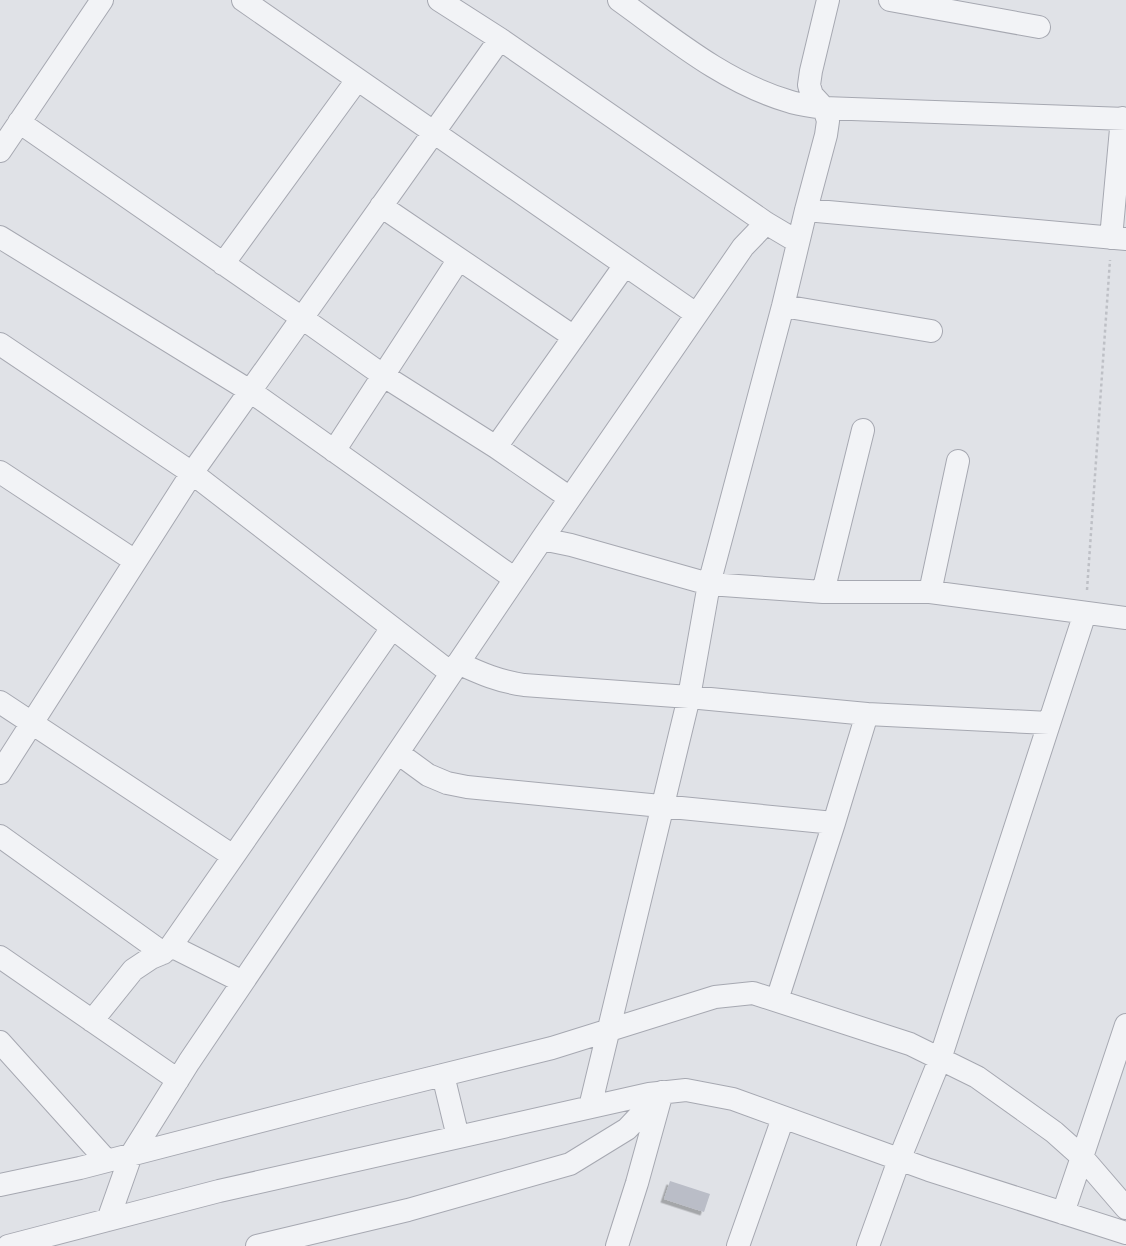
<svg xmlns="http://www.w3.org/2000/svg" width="1126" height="1246" font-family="'Archivo Narrow',sans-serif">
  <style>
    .building { fill: #babdc7; filter: url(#shadow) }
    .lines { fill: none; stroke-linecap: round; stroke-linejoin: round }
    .minor-casing { stroke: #a6a8b1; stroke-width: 24 }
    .path { stroke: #bec0c6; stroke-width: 2.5; stroke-dasharray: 3 3; stroke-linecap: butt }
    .minor { stroke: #f2f3f6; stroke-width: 22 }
  </style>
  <defs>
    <filter id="shadow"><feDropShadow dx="-3.5" dy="3.5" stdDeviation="0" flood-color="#0004"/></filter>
  </defs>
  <rect width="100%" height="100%" fill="#e0e2e7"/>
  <path class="building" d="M670 1181 710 1194 704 1212 664 1199Z"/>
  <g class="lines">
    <defs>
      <path id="minor" d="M243 0 696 314
        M439 0 500 39 766 223 798 242
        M619 0C672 38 724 82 788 101 799 105 812 106 824 108L1126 119
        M890 0 1039 27
        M19 122 302 318 384 376 496 447 570 498
        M0 151 102 0
        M381 206 574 337
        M806 210 1126 239
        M0 237 250 391 515 579
        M1111 238 1122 118
        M223 264 357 80
        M783 306 931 331
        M0 344 192 473 451 673
        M496 447 625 265
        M334 451 459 259
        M0 472 135 561
        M542 539 571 545 709 584 823 592H930L1126 618
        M823 592 863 430
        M930 592 958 461
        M458 663C482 674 498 681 524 685L689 697 867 714
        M0 702 233 856
        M398 753 428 775 447 783 467 787 834 823
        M0 773 192 473 500 39
        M0 836 163 953
        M171 946 243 982
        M0 957 178 1080
        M777 1000 834 823 867 714 1049 723
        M92 1021 133 970 151 958 163 953 171 946 392 628
        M1126 1025 1082 1157 1126 1208
        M0 1042 107 1161
        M443 1075 458 1137
        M590 1107 689 697 709 584 783 306 806 210 826 135 828 121 824 108 812 95 809 85 811 71 828 0
        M0 1185 80 1168 362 1095 552 1048 715 997 753 993 910 1044 977 1077 1054 1132 1082 1157 1063 1213
        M108 1220 131 1155 189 1062 542 539 743 247 766 223
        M8 1246 219 1191 649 1094 686 1090 733 1099 929 1170 1126 1233
        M257 1246 408 1210 570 1164 627 1129 662 1092
        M617 1246 637 1183 661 1096
        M738 1246 783 1118
        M868 1246 899 1160 940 1059 1085 613"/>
    </defs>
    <use href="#minor" class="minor-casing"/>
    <path class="path" d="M1087 590 1110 260"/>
    <use href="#minor" class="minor"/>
  </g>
</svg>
